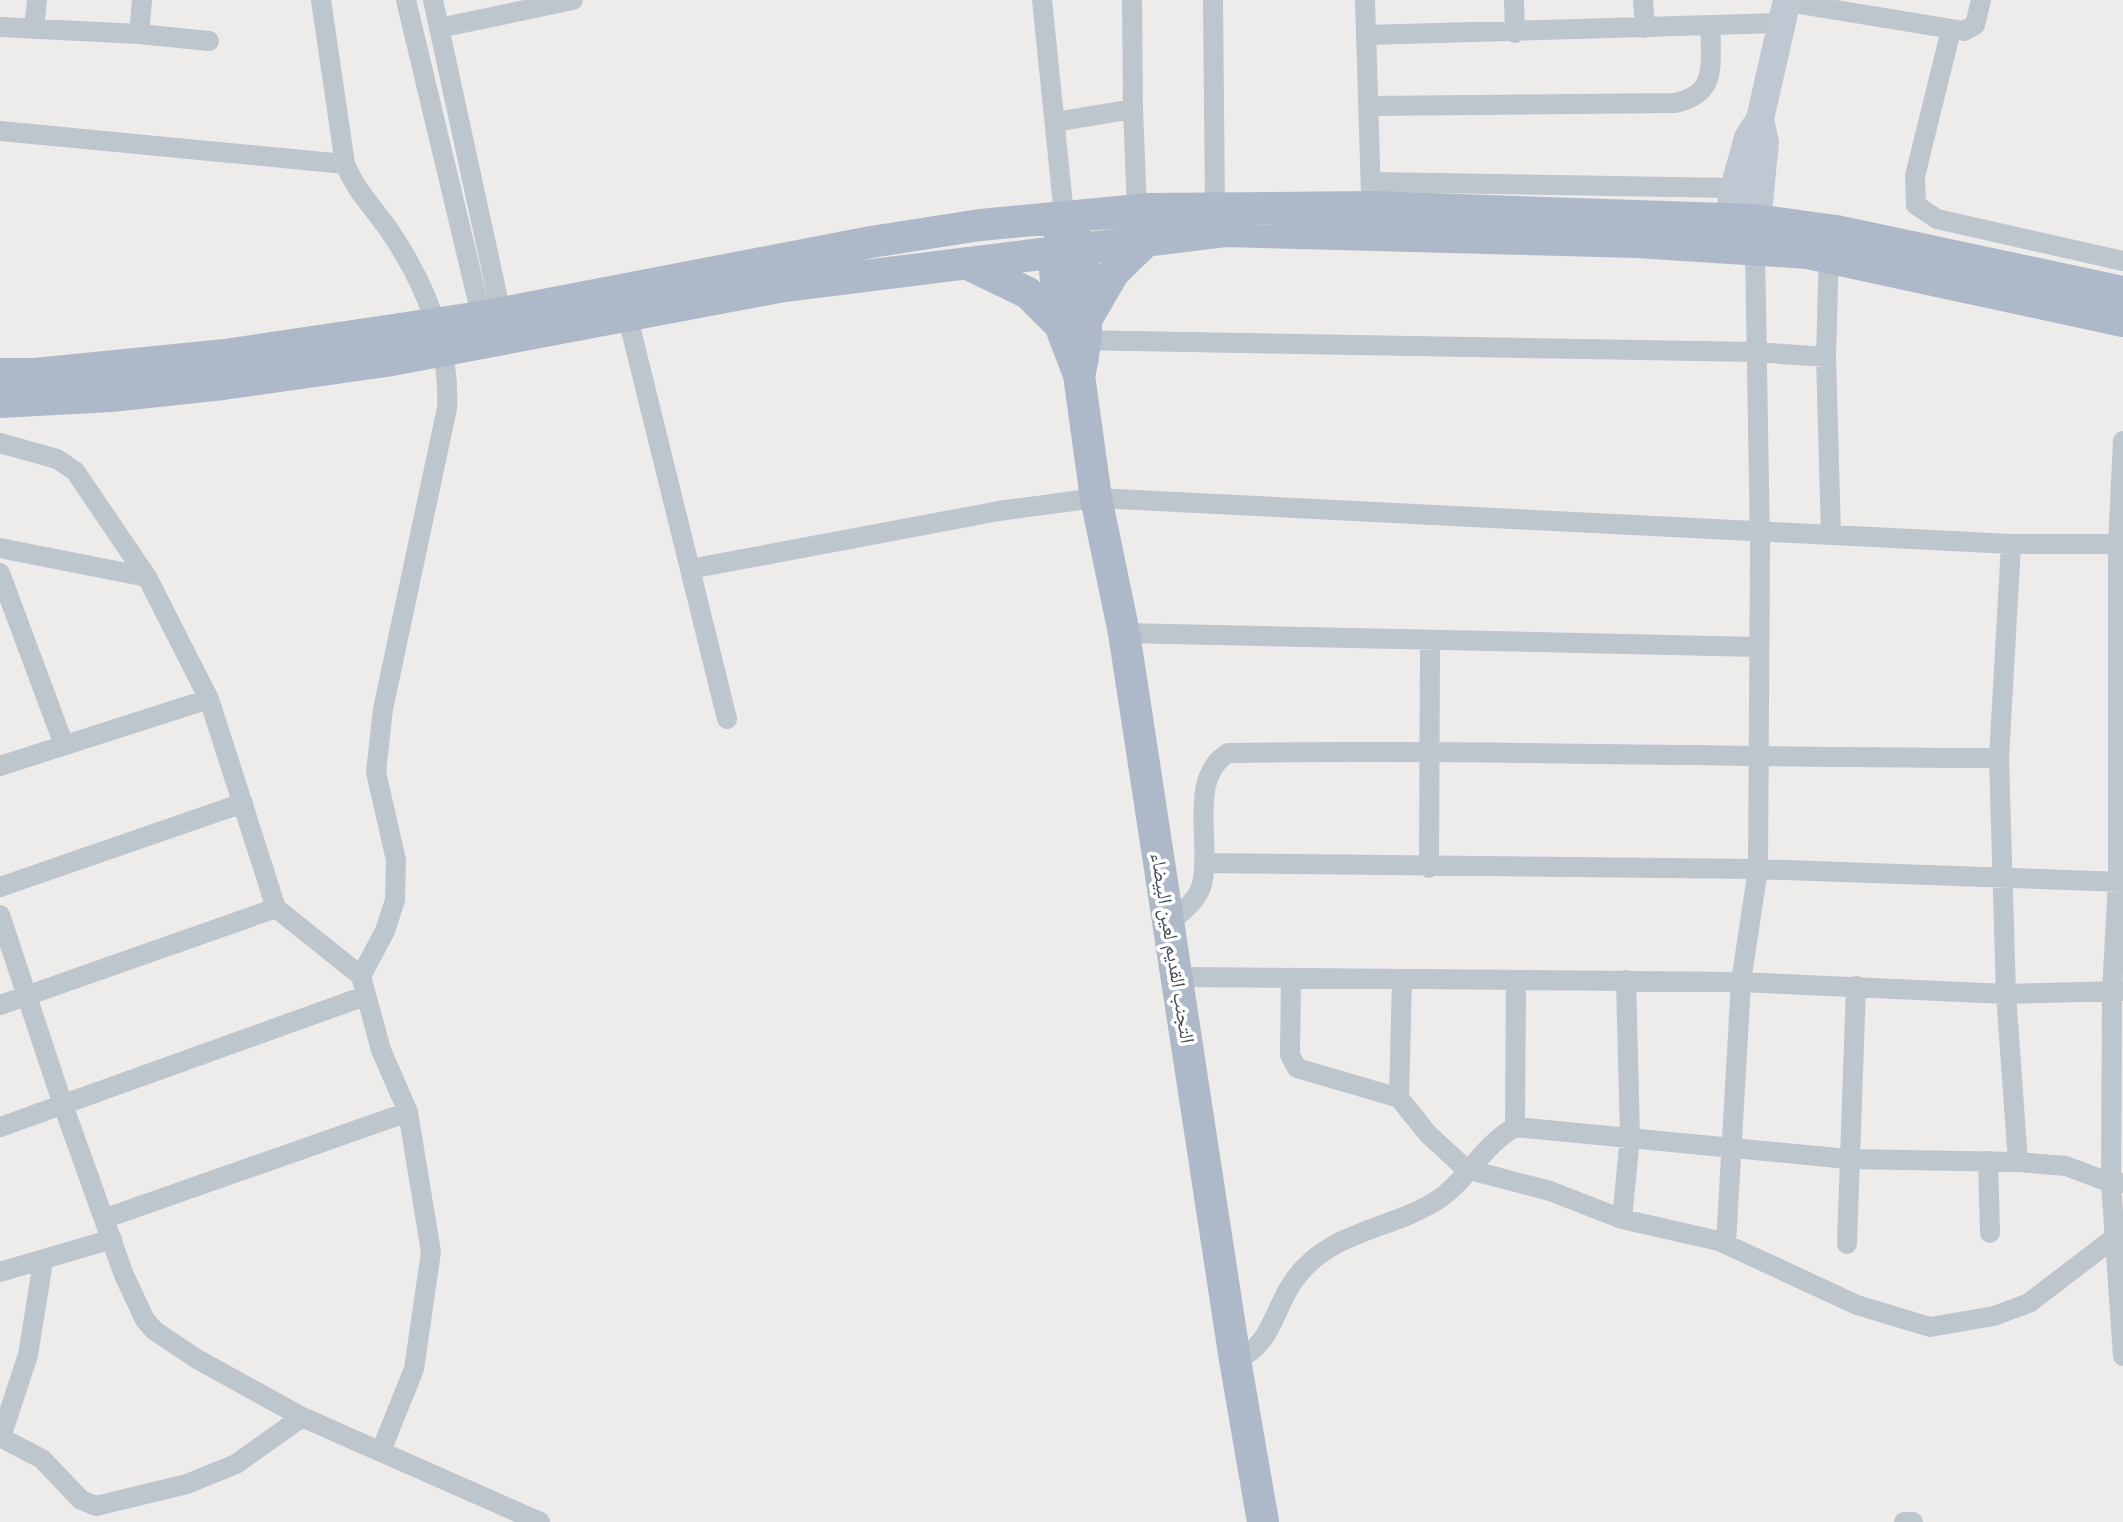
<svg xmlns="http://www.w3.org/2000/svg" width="2123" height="1522" font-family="'Public Sans','Noto Naskh Arabic',sans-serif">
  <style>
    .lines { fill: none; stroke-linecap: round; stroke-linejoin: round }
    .street { stroke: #bdc5cd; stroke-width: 20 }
    .secondary { stroke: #bfc7d3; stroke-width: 28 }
    .primary { stroke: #adb9c8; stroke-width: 32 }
    .labels { text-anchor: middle; stroke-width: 7; stroke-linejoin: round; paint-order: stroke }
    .street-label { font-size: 20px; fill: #454d57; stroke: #fff }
  </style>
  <rect width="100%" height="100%" fill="#eeebeb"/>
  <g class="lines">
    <path class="street" d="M142 0 139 34 209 41
      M321 0 345 164C356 191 373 207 389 230 425 283 450 344 447 408L383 709 376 772 396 860 395 900 385 931 361 976 381 1050 408 1112 431 1252 414 1369 381 1451
      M406 0 484 327
      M433 0 503 322
      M1042 0 1064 215
      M1213 0 1215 209
      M1365 0 1371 195
      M1514 0 1515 33
      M1643 0 1645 28
      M1787 2 1964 31 1975 25 1981 0
      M0 27 139 34
      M34 28 37 0
      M439 28 573 0
      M1951 30 1915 176 1916 205 1937 219 2123 261
      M1366 35 1783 23
      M1369 106 1675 103C1720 93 1709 64 1711 25
      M1133 109 1137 210
      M1055 122 1133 109 1132 0
      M0 131 345 164
      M1371 182 1734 188
      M627 314 727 719
      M1074 340 1755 352 1826 357 1831 535
      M1826 357 1829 249
      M0 443 57 459 75 471 147 577
      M2011 544 1999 758 2006 994 2018 1162
      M2118 544 2123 441
      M0 548 147 577 209 699 276 908 0 1005
      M690 569 999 511 1096 498 2011 544H2118V882L2112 991 2111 1183 2123 1356
      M0 573 64 745
      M1124 633 1759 647
      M0 766 209 699
      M1204 863 1758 869 2123 882
      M1429 868 1430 640
      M0 887 243 803
      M276 908 361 976
      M0 915 63 1105 124 1275 145 1320 155 1331 197 1359 302 1417 540 1522
      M1170 922C1182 912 1198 900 1202 884 1212 845 1187 778 1228 753 1485 749 1742 758 1999 758
      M1178 977 1741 982 2006 994 2122 991
      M1291 978 1290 1055 1297 1068 1399 1098
      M1402 979 1399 1098 1428 1134 1466 1169 1550 1191 1622 1219 1719 1241 1857 1305 1930 1327 1994 1316 2029 1303 2114 1238
      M0 1127 365 996
      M1515 1127 1516 980
      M1988 1161 1990 1233
      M106 1218 408 1112
      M1622 1219 1630 1137 1626 980
      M1726 1244 1741 982 1758 869 1760 544 1755 248
      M1847 1244 1856 986
      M0 1272 112 1239
      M1235 1360C1273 1346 1273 1308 1295 1279 1330 1230 1392 1230 1439 1199 1468 1179 1482 1146 1515 1127L1848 1159 2018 1162 2066 1166 2111 1183H2123
      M0 1437 42 1459 81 1500 96 1506 187 1484 236 1464 302 1417
      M1 1437 28 1355 43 1262
      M1904 1522H1913"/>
    <path class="secondary" d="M1725 242 1734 188 1748 138 1760 119 1787 0
      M1755 242 1765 142 1760 120"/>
    <path class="primary" d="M1061 229 1055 270 1060 325 1079 375 1096 498 1124 633 1235 1360 1263 1522
      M1072 229C1091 265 1089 332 1080 372
      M966 263 1028 293 1060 325
      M1086 320 1114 272 1149 238
      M0 374H35L225 355 481 317 871 242 980 225 1150 209 1372 207 1755 220 1836 231 2123 292
      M0 402 111 396 223 384 386 361 784 286 1225 231 1637 242 1808 253 2123 321"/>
  </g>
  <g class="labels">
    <g class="street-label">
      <text transform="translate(1173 948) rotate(81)" y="7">التجنب القديم لعين البيضاء</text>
    </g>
  </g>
</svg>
